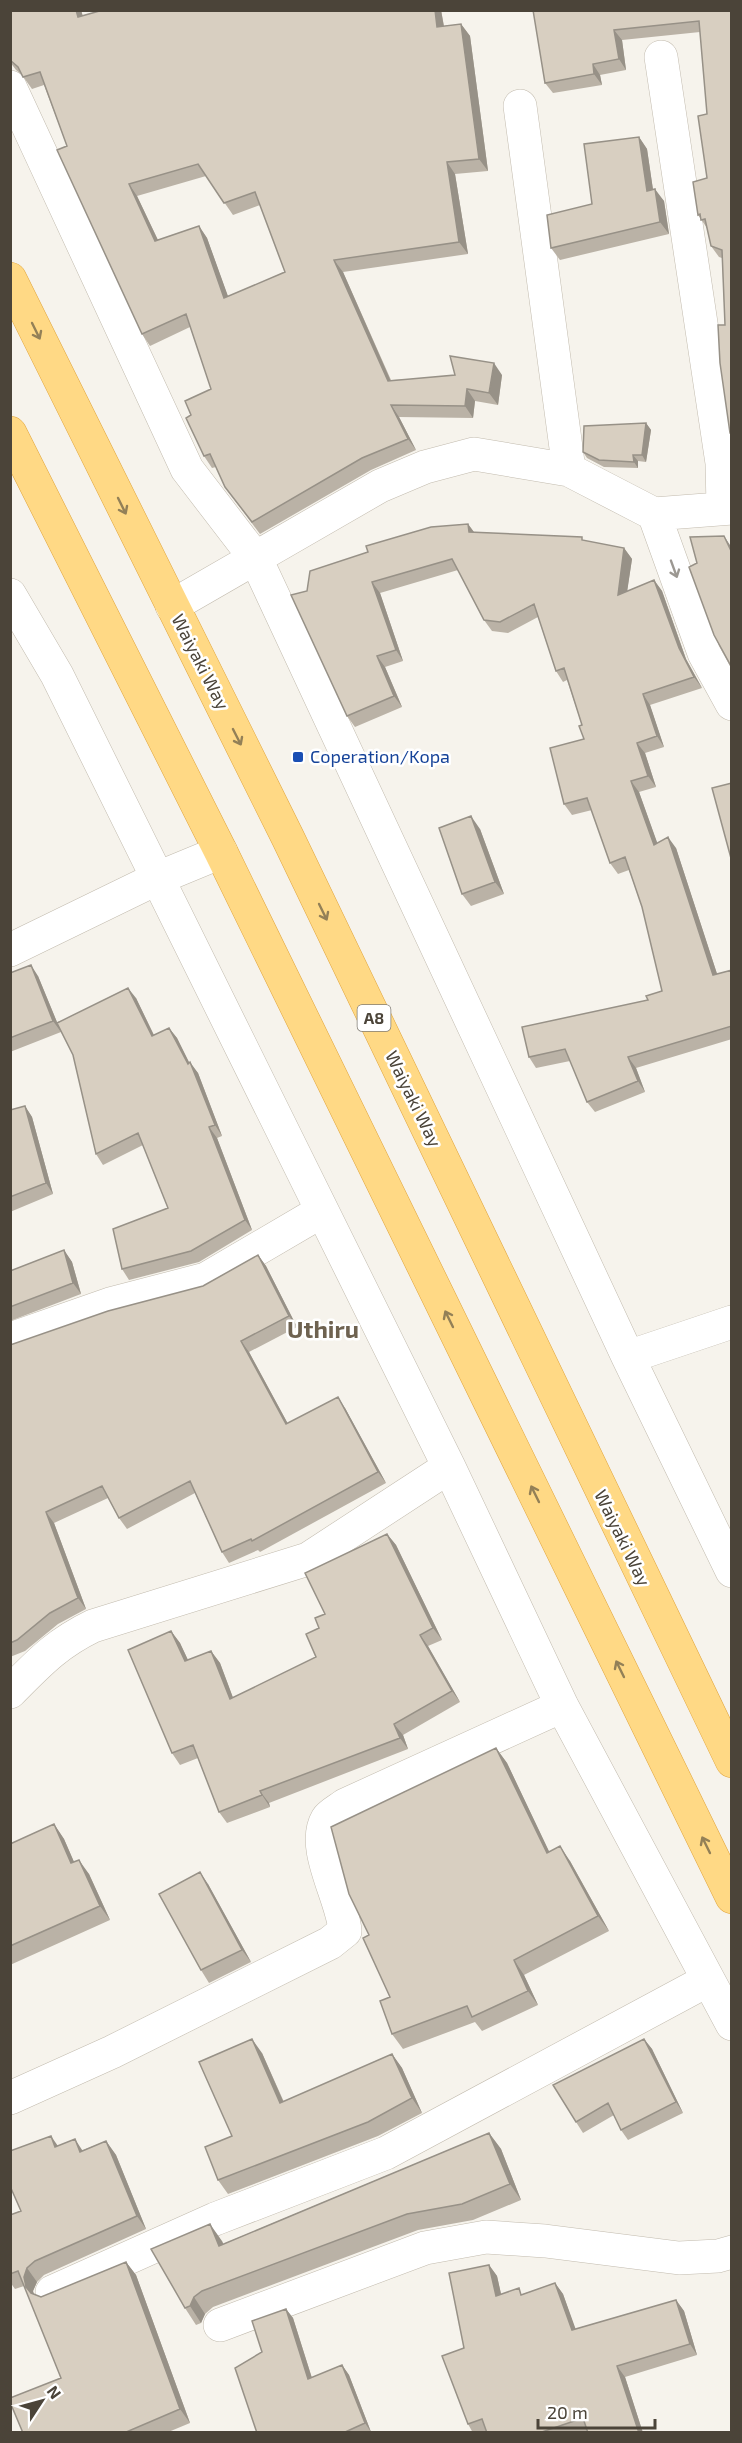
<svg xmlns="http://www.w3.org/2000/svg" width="742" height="2443" font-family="'Exo 2',sans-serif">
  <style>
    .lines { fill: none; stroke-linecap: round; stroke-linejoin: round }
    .minor-casing { stroke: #c2bbae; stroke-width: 34 }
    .trunk-casing { stroke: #e0a43c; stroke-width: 34 }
    .minor { stroke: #fff; stroke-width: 33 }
    .trunk { stroke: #ffd985; stroke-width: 33 }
    .wall { fill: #bab2a6; fill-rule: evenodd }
    .shaded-wall { fill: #979187 }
    .building { fill: #d8cfc1; stroke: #979187; stroke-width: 1.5; fill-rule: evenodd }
    .oneway { stroke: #938057 }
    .oneway2 { stroke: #9c9892 }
    .transit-dot { fill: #1a4fb4; stroke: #fff; stroke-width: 2 }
    .labels { text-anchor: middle; stroke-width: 5; stroke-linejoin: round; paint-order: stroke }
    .shield { fill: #fff; stroke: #817c74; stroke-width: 1.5 }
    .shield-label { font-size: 16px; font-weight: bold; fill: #4b4439 }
    .street-label { font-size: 18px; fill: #4b4439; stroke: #fff }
    .transit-label { font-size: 18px; fill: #164399; stroke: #fff; text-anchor: start }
    .district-label { font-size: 24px; font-weight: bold; fill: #6e6250; stroke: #fff }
  </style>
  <rect width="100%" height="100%" fill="#f6f3ec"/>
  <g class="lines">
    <defs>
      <path id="minor" d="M661 57 722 463 723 507
        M10 87 187 469 256 559 628 1357 732 1571
        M520 106 569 470
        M654 514 704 653 732 704
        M10 595 57 675 449 1467 562 1706 732 2024
        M172 606 380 486 425 467 474 454 569 470 654 514 732 508
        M10 950 158 878 221 852
        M10 1339 110 1304 206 1279 322 1211
        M628 1357 732 1322
        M10 1692C39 1663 56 1644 93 1626L308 1559 449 1467
        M10 2098 112 2052 330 1943 345 1931C343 1899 310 1848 327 1819 330 1814 340 1809 345 1805L562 1706
        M52 2292 215 2219 386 2153 708 1980
        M220 2325 425 2248 486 2237 545 2241 679 2258 718 2256 732 2252"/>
      <path id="trunk" d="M10 279 288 838 732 1761
        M10 433 221 852 732 1897"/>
    </defs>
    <use href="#minor" class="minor-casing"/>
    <use href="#trunk" class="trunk-casing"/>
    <use href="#minor" class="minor"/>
    <use href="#trunk" class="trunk"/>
  </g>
  <path class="wall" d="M10 10H81L83 16 103 10H441L444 26 461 24 470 36 488 171 455 174 468 254 343 272 391 380 502 375 498 405 475 401 473 418 399 417 416 450 371 470 260 534 225 487 216 467 212 468 204 456 191 415 211 389 190 327 150 346 142 334 67 146 44 85 32 89 22 75 16 70 10 62ZM206 176 233 215 260 205 285 272 228 297 207 238 199 226 158 240 137 196Z
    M533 10H732V434L730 433 725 325 722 258 719 257 711 246 707 228 698 215 707 178V114L700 32 622 40 626 70 600 75 602 85 553 93 545 83Z
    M639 137 647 149 653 190 664 201 669 234 560 260 551 248 592 204Z
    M646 423 651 430 646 462 638 461V468L604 467 587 458 583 452Z
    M468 524 474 532 585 541 624 548 632 559 627 591 654 580 662 591 686 659 702 688 650 705 664 747 645 753 656 787 639 792 657 843 676 848 717 974 732 970V1039L636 1068 645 1092 595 1112 587 1102 570 1061 536 1068 529 1057 648 1000 662 991 642 907 629 870 618 874 610 863 592 810 572 815 564 804 584 739 582 725 567 680 563 682 556 671 538 617 508 633 492 631 484 620 458 570 380 593 403 661 385 667 402 707 355 727 347 716 307 591Z
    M480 829 504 894 471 906 462 894Z
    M10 973 38 976 57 1022 136 998 154 1035 169 1028 177 1038 189 1063 198 1073 222 1136 217 1138 252 1230 199 1262 129 1280 122 1269 168 1208 143 1145 103 1165 96 1154 73 1055 61 1032 10 1052Z
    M25 1106 32 1117 53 1194 10 1212V1110Z
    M64 1250 72 1262 81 1294 10 1321V1271Z
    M258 1255 266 1266 297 1327 249 1352 288 1424 345 1408 386 1483 260 1552 258 1550 229 1563 222 1552 195 1493 127 1529 119 1518 108 1498 54 1523 86 1609 58 1624 25 1651 10 1657V1345L203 1286Z
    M387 1534 396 1545 442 1640 428 1646 460 1702 403 1735 408 1749 269 1803 270 1807 227 1823 219 1812 198 1758 180 1765 172 1753 171 1631 180 1643 188 1660 211 1651 220 1663 233 1698 316 1657 319 1628 325 1614Z
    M496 1748 507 1763 549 1852 570 1861 609 1931 524 1975 538 2005 482 2031 475 2022 403 2049 392 2034 390 1997Z
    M54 1824 64 1839 74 1862 89 1874 110 1920 10 1965V1844Z
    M208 1884 251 1962 209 1983 201 1970Z
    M644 2039 652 2049 683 2113 628 2140 621 2130 614 2115 583 2133 576 2122Z
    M262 2053 284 2102 392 2054 402 2068 422 2113 378 2136 228 2194 218 2180 232 2136Z
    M489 2133 501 2149 521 2200 473 2220 418 2230 213 2307 205 2314 201 2323 196 2325 185 2308 222 2241 223 2244Z
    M106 2141 116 2155 146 2229 44 2275 37 2282 33 2291 34 2294 41 2297 126 2262 136 2275 190 2423 166 2433H23L61 2378 24 2286 15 2289 10 2282V2215L21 2211 58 2146 83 2150Z
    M489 2265 497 2276 501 2294H523L555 2283 563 2294 575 2329 676 2300 684 2311 697 2355 625 2377 643 2433H588L587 2431 581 2433H487L486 2431 484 2433H473L468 2424 464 2348Z
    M286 2309 293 2318 312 2378 342 2365 349 2375 371 2432 257 2433 262 2352Z"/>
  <path class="shaded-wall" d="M76 10H81L86 29 78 17Z
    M435 10H441L446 39 437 27Z
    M461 24 470 36 488 171 479 159Z
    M614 30 622 40 626 70 619 59Z
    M593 64 600 75 602 85 594 74Z
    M639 137 647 149 655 203 647 191Z
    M447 162 455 174 468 254 459 242Z
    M129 184 137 196 164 253 155 241Z
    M655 189 664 201 669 234 660 222Z
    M199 226 207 238 233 310 224 298Z
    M334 260 343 272 396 393 388 381Z
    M494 363 502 375 498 405 489 393Z
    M467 389 475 401 473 418 465 406Z
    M391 405 399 417 416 450 408 439Z
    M646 423 651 430 646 462 642 455Z
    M633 455 638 461V468L634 462Z
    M468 524 476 535 469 532Z
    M724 536 732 548V553Z
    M624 548 632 559 625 606 618 595Z
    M654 580 662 591 686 659 702 688 694 677 679 648Z
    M372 582 380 593 403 661 396 650Z
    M377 656 385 667 402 707 394 696Z
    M643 694 650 705 664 747 657 736Z
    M637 743 645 753 656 787 648 776Z
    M631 781 639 792 662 856 654 845Z
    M471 816 480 829 504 894 495 882Z
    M668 837 676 848 721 986 713 975Z
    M31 965 38 976 61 1032 53 1021Z
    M128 988 136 998 159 1046 152 1036Z
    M169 1028 177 1038 195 1074 188 1064Z
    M628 1057 636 1068 645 1092 638 1081Z
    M190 1062 198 1073 222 1136 215 1125Z
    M25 1106 32 1117 53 1194 46 1183Z
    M209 1127 217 1138 252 1230 245 1220Z
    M64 1250 72 1262 81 1294 73 1283Z
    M258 1255 266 1266 297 1327 289 1316Z
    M241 1341 249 1352 294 1435 286 1424Z
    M338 1397 345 1408 386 1483 378 1472Z
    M46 1512 54 1523 86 1609 78 1598Z
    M387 1534 396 1545 442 1640 433 1628Z
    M171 1631 180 1643 194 1673 185 1661Z
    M420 1635 428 1646 460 1702 452 1691Z
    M211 1651 220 1663 238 1711 230 1699Z
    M394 1724 403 1735 408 1749 400 1738Z
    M496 1748 507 1763 557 1868 547 1853Z
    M260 1791 269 1803 270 1807 262 1795Z
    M54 1824 64 1839 81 1878 71 1863Z
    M560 1846 570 1861 609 1931 598 1916Z
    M79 1860 89 1874 110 1920 100 1906Z
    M200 1872 208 1884 251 1962 242 1950Z
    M514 1960 524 1975 538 2005 528 1991Z
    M252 2039 262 2053 290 2117 280 2103Z
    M644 2039 652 2049 683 2113 676 2102Z
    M392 2054 402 2068 422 2113 412 2098Z
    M489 2133 501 2149 521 2200 510 2184Z
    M51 2136 60 2149 55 2147Z
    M75 2139 84 2153 80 2152Z
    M106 2141 116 2155 146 2229 137 2216Z
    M210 2224 222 2241 231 2262 219 2246Z
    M126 2262 136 2275 190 2423 180 2409Z
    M489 2265 497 2276 504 2307 496 2296Z
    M27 2268 37 2282 33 2291 35 2300 26 2287 24 2277Z
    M555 2283 563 2294 580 2341 572 2330Z
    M194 2297 205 2314 201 2323 190 2306Z
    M676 2300 684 2311 697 2355 690 2344Z
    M286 2309 293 2318 315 2388 308 2379Z
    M342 2365 349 2375 371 2432 365 2423Z
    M617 2366 625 2377 643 2433H639Z"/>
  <path class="building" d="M10 10H76L78 17 103 10H435L437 27 461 24 479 159 447 162 459 242 334 260 388 381 455 375 450 356 494 363 489 393 467 389 465 406 391 405 408 439 362 458 252 522 225 487 210 454 204 456 186 418 191 415 185 401 211 389 186 314 142 334 57 150 67 146 40 72 23 77 18 67 10 60ZM198 164 224 203 255 192 285 272 224 298 199 226 155 241 129 184Z
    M533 10H732V433H730L720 363 718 325H725L722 250 711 246 705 219 701 220 700 214 698 215 693 182 707 178 698 116 707 114 699 21 614 30 619 59 593 64 594 74 545 83Z
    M639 137 647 191 655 189 660 222 551 248 547 215 592 204 584 144Z
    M646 423 642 455H633L634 462 599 460 583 452 584 426Z
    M468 524 469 532 582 537V540L624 548 618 595 654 580 679 648 694 677 643 694 657 736 637 743 648 776 631 781 654 845 668 837 713 975 732 970V1026L628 1057 638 1081 587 1102 565 1049 529 1057 522 1027 648 1000 646 996 662 991 642 907 625 857 610 863 587 798 564 804 550 748 584 739 579 726 582 725 564 668 556 671 534 604 500 622 484 620 452 559 372 582 396 650 377 656 394 696 347 716 291 595 307 591 310 571 368 552 366 546 431 527Z
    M724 536 732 553 731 666 714 635 689 567 697 563 690 537Z
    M732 783V862L712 788Z
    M471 816 495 882 462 894 439 828Z
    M31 965 53 1021 10 1038V973Z
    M128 988 152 1036 169 1028 188 1064 190 1062 215 1125 209 1127 245 1220 191 1251 122 1269 113 1229 168 1208 138 1133 96 1154 73 1055 57 1023Z
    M25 1106 46 1183 10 1197V1110Z
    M64 1250 73 1283 10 1307V1271Z
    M258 1255 289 1316 241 1341 286 1424 338 1397 378 1472 252 1541 251 1539 222 1552 190 1481 119 1518 102 1486 46 1512 78 1598 50 1613 17 1640 10 1643V1345L108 1311 203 1286Z
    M387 1534 433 1628 420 1635 452 1691 394 1724 400 1738 260 1791 262 1795 219 1812 193 1745 172 1753 128 1650 171 1631 185 1661 211 1651 230 1699 316 1657 306 1634 319 1628 315 1618 325 1614 305 1573Z
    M496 1748 547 1853 560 1846 598 1916 514 1960 528 1991 472 2017 467 2006 392 2034 380 2001 390 1997 363 1938 369 1935 349 1894 331 1827Z
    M54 1824 71 1863 79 1860 100 1906 10 1946V1844Z
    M200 1872 242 1950 201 1970 159 1894Z
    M252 2039 280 2103 392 2054 412 2098 368 2122 218 2180 205 2147 232 2136 199 2062Z
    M644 2039 676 2102 621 2130 608 2103 576 2122 553 2085Z
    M489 2133 510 2184 462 2204 407 2214 202 2291 194 2297 190 2306 185 2308 151 2249 210 2224 219 2246Z
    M51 2136 55 2147 75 2139 80 2152 106 2141 137 2216 35 2261 27 2268 24 2277 26 2287 31 2293 41 2297 126 2262 180 2409 124 2433H23L10 2402V2398L61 2378 18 2271 10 2274V2215L21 2211 10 2186V2151Z
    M489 2265 496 2296 519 2288 521 2295 555 2283 572 2330 676 2300 690 2344 617 2366 639 2433H588L583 2418 539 2433H487L482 2419 468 2424 442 2356 464 2348 449 2273Z
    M286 2309 308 2379 342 2365 365 2423 343 2433H257L235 2368 262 2352 252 2321Z"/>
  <defs><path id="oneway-shaft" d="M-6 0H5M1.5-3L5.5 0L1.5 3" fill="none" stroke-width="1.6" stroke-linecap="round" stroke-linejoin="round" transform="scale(1.5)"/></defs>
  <g class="oneway">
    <use href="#oneway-shaft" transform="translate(36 331) rotate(64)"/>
    <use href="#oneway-shaft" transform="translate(122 506) rotate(64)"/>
    <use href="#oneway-shaft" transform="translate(237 737) rotate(63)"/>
    <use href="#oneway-shaft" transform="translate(323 912) rotate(64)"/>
    <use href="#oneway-shaft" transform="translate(449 1319) rotate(-116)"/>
    <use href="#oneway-shaft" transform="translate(535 1494) rotate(-116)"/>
    <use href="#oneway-shaft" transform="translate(620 1669) rotate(-116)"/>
    <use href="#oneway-shaft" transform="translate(706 1845) rotate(-116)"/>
  </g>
  <use class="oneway2" href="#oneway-shaft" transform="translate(674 569) rotate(70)"/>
  <rect class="transit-dot" x="292" y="751" width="12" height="12" rx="3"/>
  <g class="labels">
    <rect class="shield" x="357.5" y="1005" width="33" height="26" rx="4.5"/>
    <g class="shield-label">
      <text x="374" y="1024">A8</text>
    </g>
    <g class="street-label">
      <text transform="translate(200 662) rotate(63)" y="6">Waiyaki Way</text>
      <text transform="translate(413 1099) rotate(64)" y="6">Waiyaki Way</text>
      <text transform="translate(622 1538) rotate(64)" y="6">Waiyaki Way</text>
    </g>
    <g class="transit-label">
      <text x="310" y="763">Coperation/Kopa</text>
    </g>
    <g class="district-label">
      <text x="323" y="1338">Uthiru</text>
    </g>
  </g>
  <rect width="742" height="2443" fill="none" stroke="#4b4439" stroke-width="24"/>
  <g transform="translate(42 2401) rotate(54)" stroke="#ffffff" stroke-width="4.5" paint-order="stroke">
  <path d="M0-4.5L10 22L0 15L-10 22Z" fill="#4b4439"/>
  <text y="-9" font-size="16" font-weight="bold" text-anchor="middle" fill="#4b4439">N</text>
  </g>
  <path d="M538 2419v9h117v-9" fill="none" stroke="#4b4439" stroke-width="3"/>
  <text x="547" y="2419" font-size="18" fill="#4b4439" stroke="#ffffff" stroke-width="4.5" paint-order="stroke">20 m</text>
</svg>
